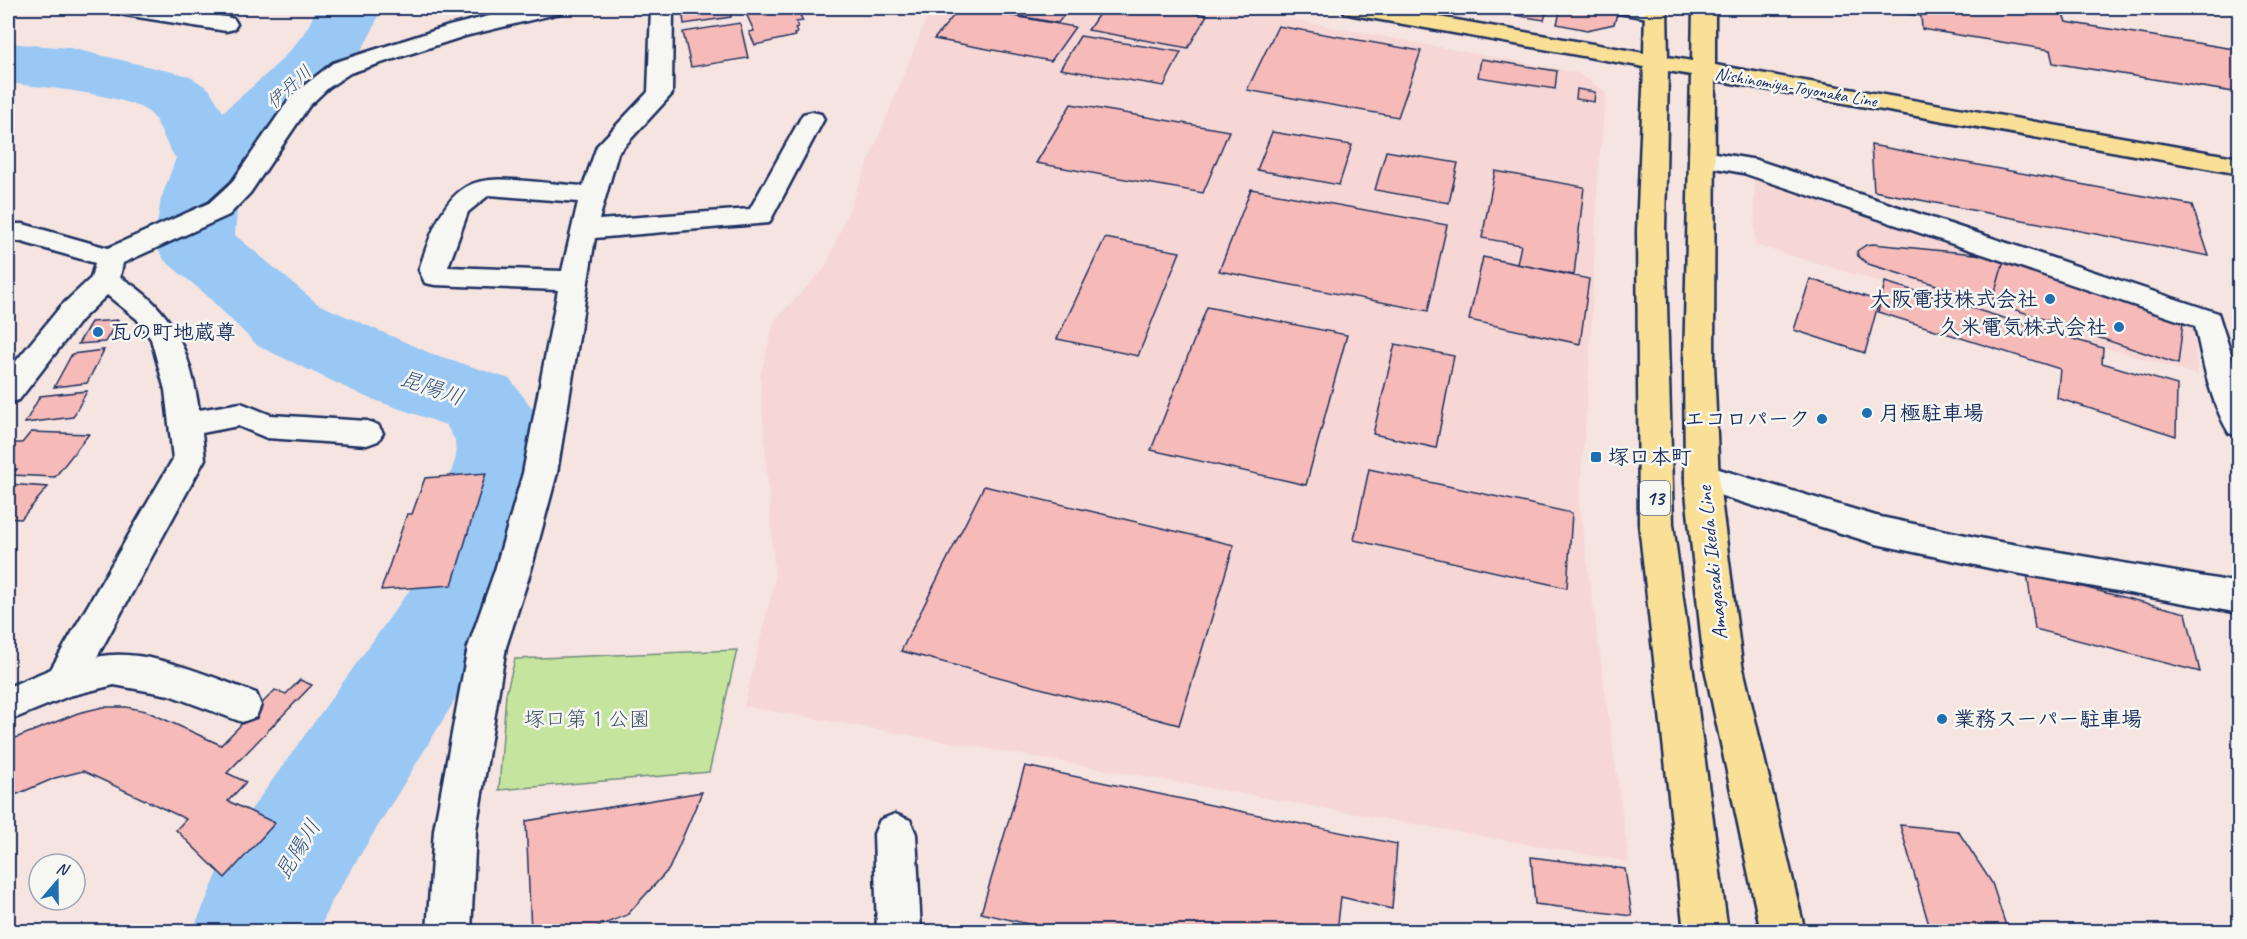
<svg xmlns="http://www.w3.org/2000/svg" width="2247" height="939" font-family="Caveat,'Klee One',sans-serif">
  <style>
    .built { fill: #f6d7d5 }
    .green { fill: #c5e59e; stroke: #708a7e; stroke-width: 1.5 }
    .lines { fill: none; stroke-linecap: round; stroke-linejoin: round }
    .river { fill: #99c8f4; fill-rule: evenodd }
    .building { fill: #f6bab8; stroke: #1b2f5e; stroke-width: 1.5 }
    .minor-casing { stroke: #1b2f5e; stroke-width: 5 }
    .major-casing { stroke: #1b2f5e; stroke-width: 5 }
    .path { stroke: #1b2f5e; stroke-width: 4.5; stroke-dasharray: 5 5; stroke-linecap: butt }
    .minor { fill: #f6f6f2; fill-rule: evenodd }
    .major { fill: #f9e096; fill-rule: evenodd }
    .poi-dot { fill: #1f6fb2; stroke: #f6f6f2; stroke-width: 2 }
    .labels { text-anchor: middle; stroke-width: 5; stroke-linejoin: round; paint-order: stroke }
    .far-water-label { font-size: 18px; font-style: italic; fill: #3a5584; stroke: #f6f6f2 }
    .far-street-label { font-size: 18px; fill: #1b2f5e; stroke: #f6f6f2 }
    .shield { fill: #f6f6f2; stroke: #5d6b8a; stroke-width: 1.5 }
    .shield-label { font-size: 20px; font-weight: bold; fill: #1b2f5e }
    .poi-label { font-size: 21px; font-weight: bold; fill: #1b2f5e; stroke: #f6f6f2; text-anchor: start }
    .street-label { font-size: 21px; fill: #1b2f5e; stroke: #f6f6f2 }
    .park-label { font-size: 21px; fill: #3d536b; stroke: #f6f6f2 }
    .water-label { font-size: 22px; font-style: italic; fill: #3a5584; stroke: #f6f6f2 }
  </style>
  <rect width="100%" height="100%" fill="#f6e4e1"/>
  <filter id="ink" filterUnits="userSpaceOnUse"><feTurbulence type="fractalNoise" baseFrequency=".0167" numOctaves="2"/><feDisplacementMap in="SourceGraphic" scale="12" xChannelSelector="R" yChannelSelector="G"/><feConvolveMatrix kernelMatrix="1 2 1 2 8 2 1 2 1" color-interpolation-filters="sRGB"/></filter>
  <g filter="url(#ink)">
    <path class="built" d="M931 8H1231L1578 73 1606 93 1598 174 1589 374 1579 504 1629 862 744 706 775 580 760 376 775 320 825 268Z
      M1754 175 2191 315 2198 375 1755 245Z"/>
    <path class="green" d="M737 650 709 772 499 790 506 694 515 659Z"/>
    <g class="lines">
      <path class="river" d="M316 8H380C370 56 314 106 279 138 270 147 254 156 248 166 238 186 237 213 235 235L318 304 430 353 510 379 535 412 549 436 552 457 522 576 490 643 329 906 319 932H192L237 829 416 581 456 457 455 440 446 425 366 397 258 346 204 293 165 261 154 243 161 199 176 158C167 147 157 119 151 114 129 94 39 87 8 83V43L70 48 189 76 209 89 223 112C253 85 305 47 316 8Z"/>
    </g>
    <path class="building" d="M690 8H730L731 17 684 24 682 10Z
      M748 8H796L803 21 796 22 798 27 795 28 797 33 794 34 795 36 755 45 749 32 754 31 745 11H749Z
      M960 8H969L1075 27 1051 61 934 39Z
      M973 8H1069L1058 23Z
      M1103 8H1163L1207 15 1188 48 1088 30Z
      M1467 8H1512L1510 15Z
      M1516 8H1548L1544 20 1514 15Z
      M1561 8H1582L1617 14 1614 24 1587 30 1557 24Z
      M1869 8H2061L2066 22 2240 50V93L2053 63 2050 50 1922 29 1921 16Z
      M740 23 748 58 691 67 683 32Z
      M1278 26 1421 51 1398 117 1247 90Z
      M1080 36 1181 52 1164 86 1060 69Z
      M1481 59 1557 71 1555 89 1478 77Z
      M1577 89 1595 92 1594 102 1576 99Z
      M1071 104 1229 131 1203 193 1036 163Z
      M1272 132 1352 145 1339 185 1257 170Z
      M1871 145 2192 205 2209 256 1874 191Z
      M1386 151 1458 163 1449 203 1375 190Z
      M1495 171 1584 187 1574 275 1517 264 1521 245 1482 238Z
      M1251 189 1447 225 1428 311 1219 271Z
      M1105 238 1180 252 1138 356 1057 339Z
      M1873 244 2005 257 1992 302 1868 264 1858 256 1857 251 1866 245Z
      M1483 257 1589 279 1580 344 1469 320Z
      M2005 257 2184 314 2178 364 1992 302Z
      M1810 279 1879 301 1865 353 1794 330Z
      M1885 282 2103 348 2102 363 2177 385 2176 436 2057 398 2060 369 1878 312Z
      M1207 307 1347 335 1306 485 1151 450Z
      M118 320 105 342 78 344 91 322Z
      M1395 344 1454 356 1436 448 1373 434Z
      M104 350 87 383 54 387 72 354Z
      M87 391 73 417 25 423 40 396Z
      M31 432 89 434 55 477 12 475 17 469H8V443H22Z
      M1369 469 1572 513 1567 588 1354 540Z
      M486 473 452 585 381 590 407 514H412L425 478Z
      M8 484 48 487 21 519 8 518Z
      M984 486 1234 545 1179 725 901 651Z
      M2027 573 2186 613 2200 672 2035 629Z
      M300 680 312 685 227 773 246 782 228 801 275 823 225 878 176 830 186 819 83 771 55 778 8 798V741L78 713 103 707H126L146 711 221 745 275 690 286 694Z
      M1025 766 1397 844 1392 909 1341 897 1337 932H1062L981 913Z
      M702 792 669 869 627 915 584 932H531L526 821Z
      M1900 825 1958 831 1992 883 2008 932H1931Z
      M1531 857 1625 869 1632 916 1535 904Z"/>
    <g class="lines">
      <defs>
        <path id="minor" d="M114 8H164L226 17 234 19 237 24 234 29 226 31 125 15 117 13Z
          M521 8H563L560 13 465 36 350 73 328 88 309 106 250 193 229 215 123 263 120 277C174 309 190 351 199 410L241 403 271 415 367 421 378 425 383 433 378 441 367 445 267 438 238 426 202 433 205 459 97 657C144 646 211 677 256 693L261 705 256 717 242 722 169 695 114 685 69 696 8 721V687L51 669 173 459 165 390 151 339 137 319 107 295 81 320 19 400 8 403V371L61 306 91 278 95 263 22 242 8 240V224H23L108 248 209 203 232 182 292 95 333 63 449 26Z
          M651 8H673L672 94 618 153 599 220 750 209 803 114 812 112 821 114 824 119 769 223 595 238 557 473 531 570 506 647 476 830 471 932H427L434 830 468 647 495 570 523 473 558 290 435 285 425 283 419 270C454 157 479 179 583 186L597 146 648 92ZM489 195 578 202 562 271 448 267 468 212Z
          M1615 8H1663L1666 12 1663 17 1655 19 1618 13Z
          M1703 151 1757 160 2218 313 2240 382V437L2229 433C2210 401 2203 362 2195 326L1743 173 1694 164 1690 159 1694 154Z
          M1702 464 1876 516 1994 541 2240 583V613L1994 569 1876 544 1690 486 1685 477 1690 468Z
          M895 814 910 820 916 834 921 932H877L874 834 880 820Z"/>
        <path id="major" d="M1342 8H1388L1644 53 1645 8H1667L1668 57 1692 61 1693 8H1715V65L2240 158V174L1715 80 1714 363 1719 483 1742 664 1805 932H1761L1704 664 1685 483 1684 363 1691 75 1668 71 1665 230 1673 524 1728 932H1684L1639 524 1637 230 1644 67 1353 15 1345 13Z"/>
      </defs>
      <use href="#minor" class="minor-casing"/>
      <use href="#major" class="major-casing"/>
      <path class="path" d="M1393 932 1396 925 1468 932"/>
      <use href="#minor" class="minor"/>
      <use href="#major" class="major"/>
    </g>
  </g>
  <g class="poi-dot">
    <circle cx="2050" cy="299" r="6"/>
    <circle cx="2119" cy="327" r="6"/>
    <circle cx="98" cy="332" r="6"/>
    <circle cx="1867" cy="413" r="6"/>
    <circle cx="1822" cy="419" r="6"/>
    <rect x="1590" y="451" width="12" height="12" rx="3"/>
    <circle cx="1942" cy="719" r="6"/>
  </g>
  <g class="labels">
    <g class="far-water-label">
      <text transform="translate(289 87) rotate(-43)" y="6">伊丹川</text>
    </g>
    <g class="far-street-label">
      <text transform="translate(1796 87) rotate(10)" y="6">Nishinomiya-Toyonaka Line</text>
    </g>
    <rect class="shield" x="1640" y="481" width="30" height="34" rx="4.5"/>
    <g class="shield-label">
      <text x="1655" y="505">13</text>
    </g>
    <g class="poi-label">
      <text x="2038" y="306" text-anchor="end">大阪電技株式会社</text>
      <text x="2107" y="334" text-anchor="end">久米電気株式会社</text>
      <text x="110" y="339">瓦の町地蔵尊</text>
      <text x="1879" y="420">月極駐車場</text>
      <text x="1810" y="426" text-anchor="end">エコロパーク</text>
      <text x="1608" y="464">塚口本町</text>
      <text x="1954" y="726">業務スーパー駐車場</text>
    </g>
    <g class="street-label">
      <text transform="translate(1712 563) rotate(-96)" y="7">Amagasaki Ikeda Line</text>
    </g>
    <g class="park-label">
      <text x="587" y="726">塚口第１公園</text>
    </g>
    <g class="water-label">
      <text transform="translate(432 387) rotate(19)" y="8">昆陽川</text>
      <text transform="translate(297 849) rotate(-58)" y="8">昆陽川</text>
    </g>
  </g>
  <rect width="2247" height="939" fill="none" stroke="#f6f6f2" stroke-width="30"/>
  <rect x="15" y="15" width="2217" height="909" fill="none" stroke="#1b2f5e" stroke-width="2" filter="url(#ink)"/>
  <g transform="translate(57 882) rotate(20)"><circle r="28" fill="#f6f6f2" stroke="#9ea6b7" stroke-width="1.5"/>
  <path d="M0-4.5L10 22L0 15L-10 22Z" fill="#1f6fb2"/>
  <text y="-9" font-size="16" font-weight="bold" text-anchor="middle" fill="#1b2f5e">N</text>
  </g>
</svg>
